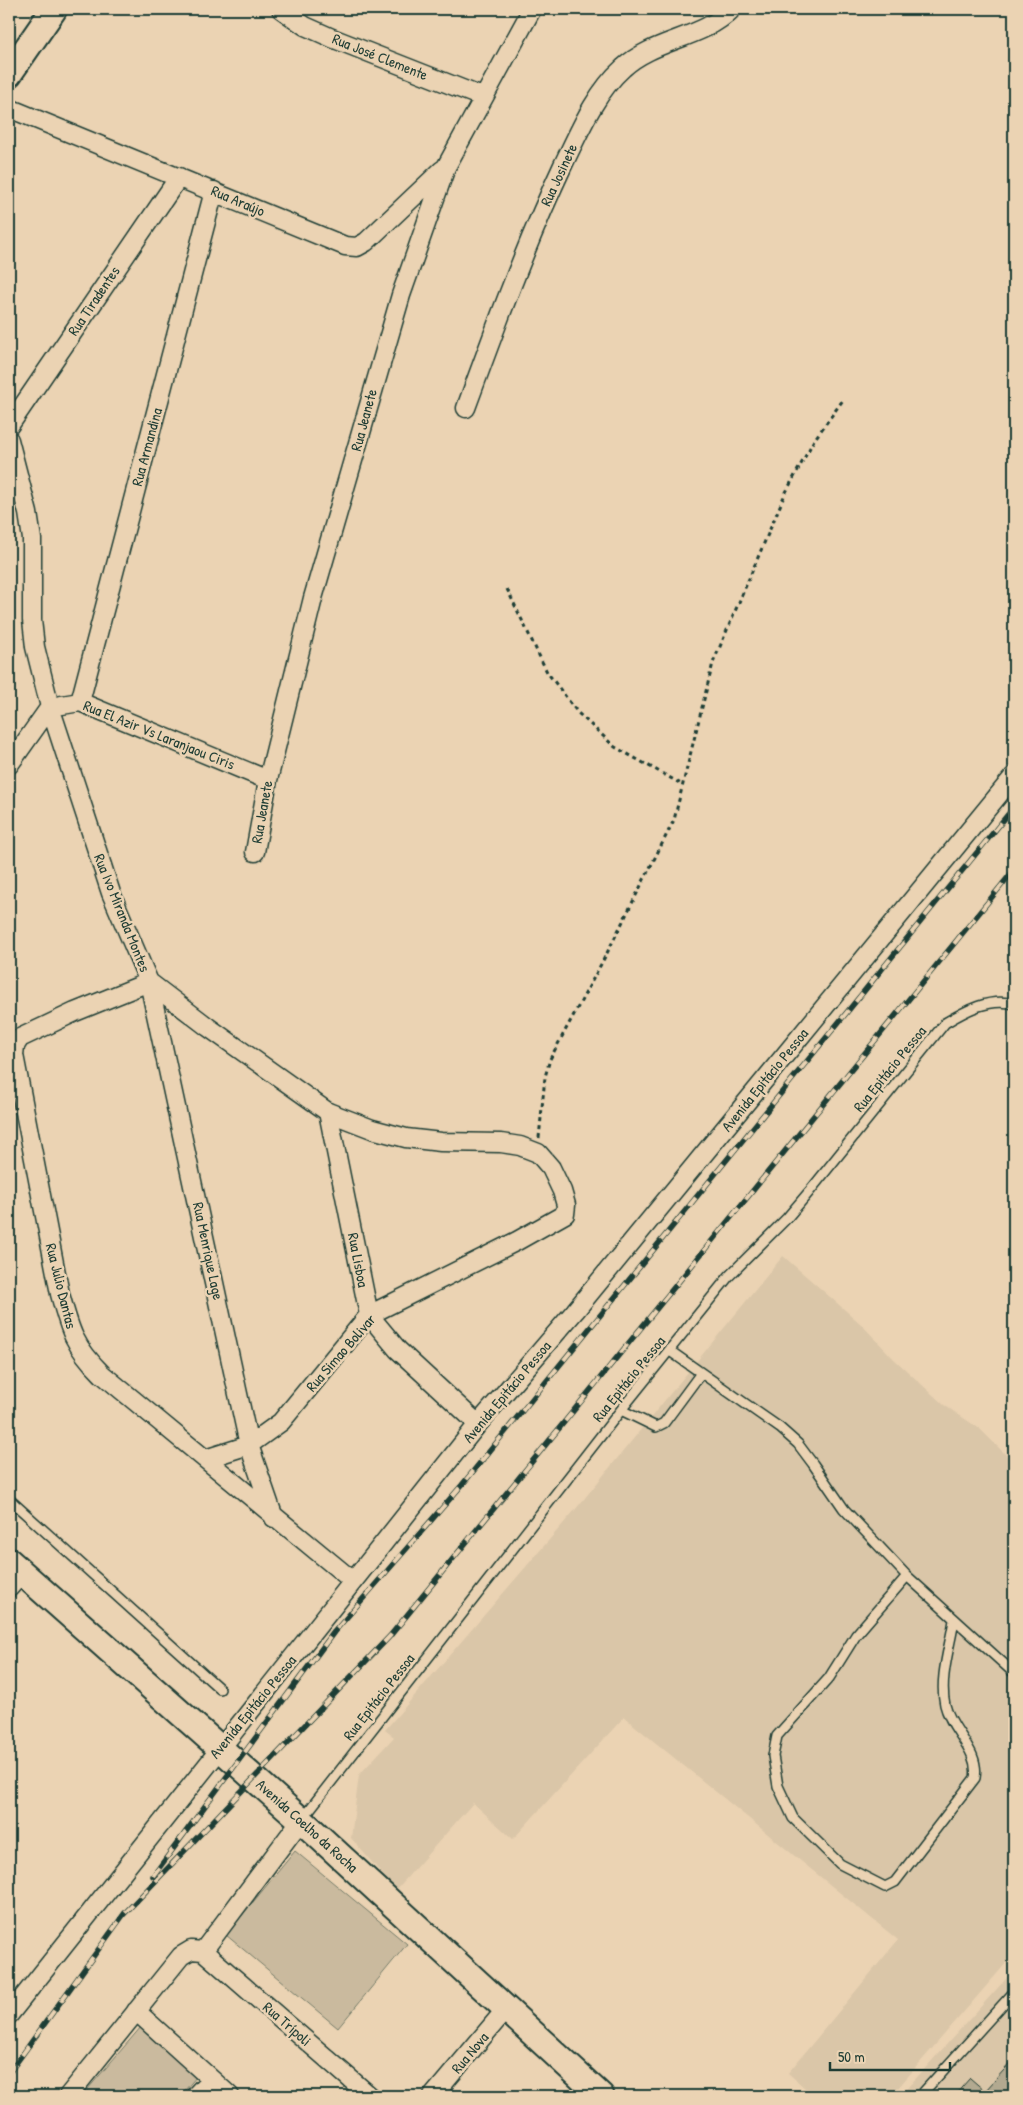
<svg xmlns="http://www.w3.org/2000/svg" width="1023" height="2105" font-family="'Patrick Hand',sans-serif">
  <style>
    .built { fill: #dac6a8 }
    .green { fill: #caba9e; stroke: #747c69 }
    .building { fill: #b2a990; stroke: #1f3d34 }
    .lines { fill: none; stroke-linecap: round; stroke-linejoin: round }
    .service-casing { stroke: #1f3d34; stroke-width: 12 }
    .minor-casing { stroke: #1f3d34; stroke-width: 21 }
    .secondary-casing { stroke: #1f3d34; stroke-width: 29 }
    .path { stroke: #1f3d34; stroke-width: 3; stroke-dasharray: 4 4; stroke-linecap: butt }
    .service { stroke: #ebd3b3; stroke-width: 9 }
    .minor { stroke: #ebd3b3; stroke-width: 18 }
    .secondary { stroke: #ebd3b3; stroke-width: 25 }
    .rail-casing { stroke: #1f3d34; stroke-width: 5.5 }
    .rail { stroke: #ebd3b3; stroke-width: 4; stroke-dasharray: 11; stroke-linecap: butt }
    .labels { text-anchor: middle; stroke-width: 5; stroke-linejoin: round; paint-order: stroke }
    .street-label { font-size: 15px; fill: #1f3d34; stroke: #ebd3b3 }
  </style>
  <rect width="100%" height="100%" fill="#ebd3b3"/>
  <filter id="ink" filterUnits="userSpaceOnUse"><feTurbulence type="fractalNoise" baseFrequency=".02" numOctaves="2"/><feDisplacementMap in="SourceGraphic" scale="10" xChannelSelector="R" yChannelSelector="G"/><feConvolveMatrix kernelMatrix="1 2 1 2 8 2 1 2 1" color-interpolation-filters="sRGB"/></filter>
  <g filter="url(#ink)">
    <path class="built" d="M783 1256 861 1324 894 1359 944 1405 980 1429 1014 1463V1954L891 2096H814L788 2073 898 1940 624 1717 513 1839 473 1803 396 1890 351 1838 359 1775 394 1737 385 1730 575 1510Z
      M1014 1970V2096H900Z"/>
    <path class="green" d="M295 1851 407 1944 338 2028 226 1935Z
      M141 2027 197 2076 180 2096H94L87 2090Z"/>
    <path class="building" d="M1014 2059V2096H954L970 2078 985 2091Z"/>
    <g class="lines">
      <defs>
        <path id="service" d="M670 1351 780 1428 798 1444 813 1464 844 1509 907 1576 1014 1673
          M621 1410 656 1427 664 1423 701 1373
          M9 1499 220 1689
          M907 1576 856 1635 829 1678 777 1736 773 1756 778 1786 793 1818 840 1864 885 1887 895 1882 975 1778C980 1750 951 1731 945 1705 939 1678 950 1647 954 1620
          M303 1818 621 1410 729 1276 787 1218 809 1192 945 1023C965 1011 990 997 1014 1004
          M920 2096 1014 1992"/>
        <path id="minor" d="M281 9 305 26 332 38 482 97
          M9 108 345 246 357 247 366 242 442 170
          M466 408C496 326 526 244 563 165 579 132 595 93 623 68 654 39 703 39 732 9
          M9 426 179 177
          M9 440 28 513 32 539V620L35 647 50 707 111 893 149 982 208 1027 328 1112 372 1129 406 1138 441 1142 501 1143 520 1146 538 1153 551 1168 562 1191 566 1205 565 1214 517 1241 369 1315 281 1422 249 1445 205 1459
          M80 702 214 191
          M9 765 50 707 80 702 268 780
          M255 852 268 780 313 598 401 295 446 167 532 9
          M328 1112 369 1315 398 1350 478 1424
          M274 1518 249 1445 149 982 75 1012 20 1038 15 1046 14 1055 60 1294C70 1331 74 1346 102 1374L353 1581
          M9 1588 22 1573
          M203 1951 370 2096
          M203 1951 301 1820
          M136 2011 230 2096
          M9 2015 478 1424 575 1311 1014 776
          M68 2096 181 1956 191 1950 203 1951
          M195 2096 211 2079
          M433 2096 506 2009"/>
        <path id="secondary" d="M9 74 54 9
          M9 1561 301 1820 601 2096"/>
      </defs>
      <use href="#service" class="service-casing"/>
      <use href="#minor" class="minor-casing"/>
      <use href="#secondary" class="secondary-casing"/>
      <path class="path" d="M507 589 547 672 578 713 615 747 683 785
        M539 1138 545 1077 550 1059 607 953 674 820 713 663 785 494 814 440 843 400"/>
      <use href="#service" class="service"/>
      <use href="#minor" class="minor"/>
      <use href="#secondary" class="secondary"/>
      <defs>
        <path id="rail" d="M153 1876 334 1632 462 1485 1014 807
          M9 2073 124 1914 390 1636 1014 870"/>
      </defs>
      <use href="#rail" class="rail-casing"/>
      <use href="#rail" class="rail"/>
    </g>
  </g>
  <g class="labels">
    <g class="street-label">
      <text transform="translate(380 57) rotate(22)" y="5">Rua José Clemente</text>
      <text transform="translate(559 175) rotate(-65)" y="5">Rua Josinete</text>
      <text transform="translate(238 201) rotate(23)" y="5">Rua Araújo</text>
      <text transform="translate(94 301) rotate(-56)" y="5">Rua Tiradentes</text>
      <text transform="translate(364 420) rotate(-75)" y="5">Rua Jeanete</text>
      <text transform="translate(147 447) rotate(-75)" y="5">Rua Armandina</text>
      <text transform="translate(159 735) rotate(22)" y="5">Rua El Azir Vs Laranjaou Ciris</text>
      <text transform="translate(262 812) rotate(-80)" y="5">Rua Jeanete</text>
      <text transform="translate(122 913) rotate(68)" y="5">Rua Ivo Miranda Montes</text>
      <text transform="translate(890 1069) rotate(-51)" y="5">Rua Epitácio Pessoa</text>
      <text transform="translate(765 1080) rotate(-51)" y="5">Avenida Epitácio Pessoa</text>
      <text transform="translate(208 1251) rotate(78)" y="5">Rua Menrique Lage</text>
      <text transform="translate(358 1260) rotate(79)" y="5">Rua Lisboa</text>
      <text transform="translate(61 1286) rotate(76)" y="5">Rua Julio Dantas</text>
      <text transform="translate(341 1353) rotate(-49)" y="5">Rua Simao Bolivar</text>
      <text transform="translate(629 1379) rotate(-51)" y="5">Rua Epitácio Pessoa</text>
      <text transform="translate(507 1392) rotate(-50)" y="5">Avenida Epitácio Pessoa</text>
      <text transform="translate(379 1697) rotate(-52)" y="5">Rua Epitácio Pessoa</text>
      <text transform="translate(253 1707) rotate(-51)" y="5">Avenida Epitácio Pessoa</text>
      <text transform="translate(307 1826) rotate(42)" y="5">Avenida Coelho da Rocha</text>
      <text transform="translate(287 2024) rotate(41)" y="5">Rua Trípoli</text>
      <text transform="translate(470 2053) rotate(-50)" y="5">Rua Nova</text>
    </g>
  </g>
  <rect width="1023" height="2105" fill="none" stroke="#ebd3b3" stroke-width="30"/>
  <rect x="15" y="15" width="993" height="2075" fill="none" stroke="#1f3d34" stroke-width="2" filter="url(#ink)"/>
  <path d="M830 2062v8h120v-8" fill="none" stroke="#1f3d34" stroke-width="2.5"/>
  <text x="838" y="2062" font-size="15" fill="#1f3d34" stroke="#ebd3b3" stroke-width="4" paint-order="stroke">50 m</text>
</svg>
